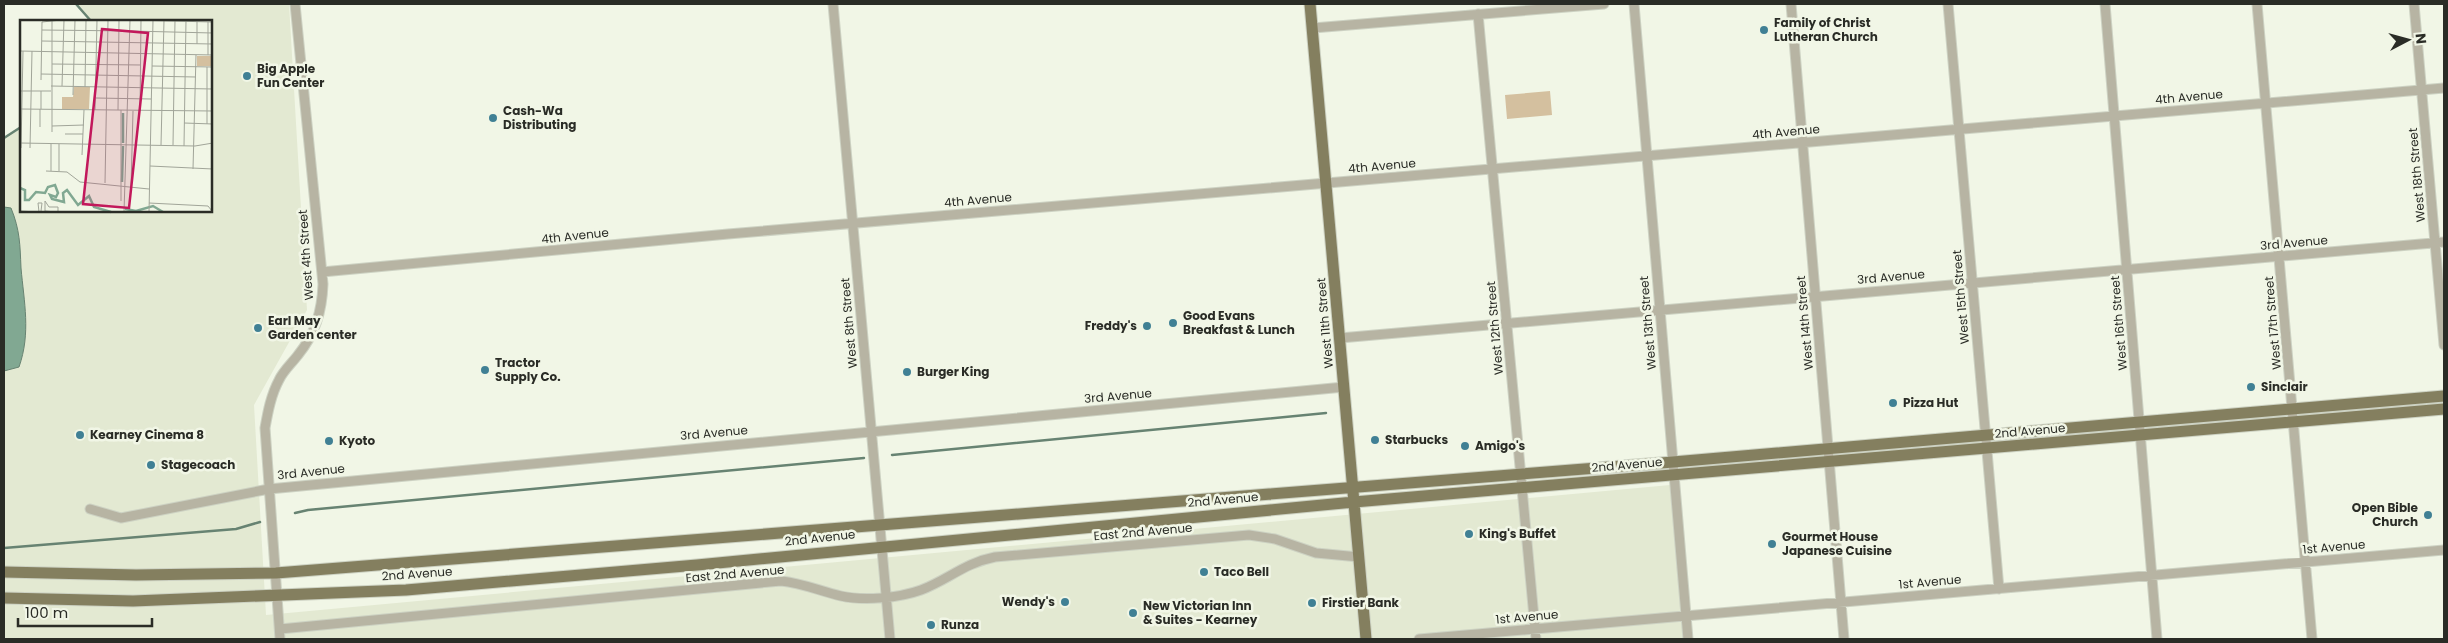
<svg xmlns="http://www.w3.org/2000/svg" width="2448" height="643" font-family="Poppins,sans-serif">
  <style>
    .built { fill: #e3e9d2 }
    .green { fill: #d4c09f }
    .water { fill: #81a892; stroke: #678372 }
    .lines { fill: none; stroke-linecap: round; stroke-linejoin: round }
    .stream { stroke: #678372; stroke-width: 2.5 }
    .minor-casing { stroke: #cdd2c3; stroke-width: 11 }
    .major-casing { stroke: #cdd2c3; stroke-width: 13 }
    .minor { stroke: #b7b4a3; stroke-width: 9 }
    .major { stroke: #847f5f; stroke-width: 11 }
    .poi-dot { fill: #408094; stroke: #f1f6e6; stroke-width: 2 }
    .labels { text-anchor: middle; stroke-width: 5; stroke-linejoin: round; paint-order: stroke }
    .poi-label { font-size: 12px; font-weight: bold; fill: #2a2c26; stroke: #f1f6e6; text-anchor: start }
    .street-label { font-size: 12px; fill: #2a2c26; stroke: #f1f6e6 }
    .inset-river { fill: none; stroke: #81a892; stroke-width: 2.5 }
    .inset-road { fill: none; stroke: #a1a599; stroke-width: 1 }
    .view { fill: #c2185b; fill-opacity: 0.15; stroke: #c2185b; stroke-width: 2.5 }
    .inset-edge { fill: none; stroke: #2a2c26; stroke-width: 2.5 }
  </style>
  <rect width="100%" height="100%" fill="#f1f6e6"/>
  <path class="built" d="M76 4H289L307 310 254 405 266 615 1670 485 1683 639H4V138L21 127V211H211V21H91Z"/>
  <path class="green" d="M1550 91 1552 115 1507 119 1505 95Z"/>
  <path class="water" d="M4 207 11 208C20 230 20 245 21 268 24 302 31 333 19 367L4 371Z"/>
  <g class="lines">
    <path class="stream" d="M76 4 91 21
      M4 138 21 127
      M892 455 1326 413
      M295 513 308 510 864 458
      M4 548 236 529 260 522"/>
    <defs>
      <path id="minor" d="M833 4 890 639
        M1634 4 1688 639
        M1791 4 1844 639
        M1948 4 1999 589
        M2105 4 2157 639
        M2257 4 2312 639
        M2414 4 2444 345
        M1478 14 1536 639
        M1313 28 1604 4
        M322 272 728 234 2444 88
        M1340 338 2444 242
        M90 509 121 518 269 489 1344 387
        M280 629 781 581C802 583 820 591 841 596 864 601 899 598 921 590 948 580 964 563 995 557L1249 535 1275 539 1316 553 1359 557
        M280 639 265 428C268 411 271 395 279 380 283 371 292 363 298 355 315 334 322 312 323 284L295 4
        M1419 639 2444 550"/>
      <path id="major" d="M1310 4 1366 639
        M4 572 136 575 276 573 1673 462 2444 396
        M4 598 133 601 406 590 697 565 1354 502 2444 409"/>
    </defs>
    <use href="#minor" class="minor-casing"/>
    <use href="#major" class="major-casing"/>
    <use href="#minor" class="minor"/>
    <use href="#major" class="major"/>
  </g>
  <g class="poi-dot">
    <circle cx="1764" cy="30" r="5"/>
    <circle cx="247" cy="76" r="5"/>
    <circle cx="493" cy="118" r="5"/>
    <circle cx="1173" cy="323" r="5"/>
    <circle cx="1147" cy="326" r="5"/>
    <circle cx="258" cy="328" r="5"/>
    <circle cx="485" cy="370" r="5"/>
    <circle cx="907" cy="372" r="5"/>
    <circle cx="2251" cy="387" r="5"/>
    <circle cx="1893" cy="403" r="5"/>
    <circle cx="80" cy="435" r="5"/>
    <circle cx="1375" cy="440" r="5"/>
    <circle cx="329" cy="441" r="5"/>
    <circle cx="1465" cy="446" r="5"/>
    <circle cx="151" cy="465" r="5"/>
    <circle cx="2428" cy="515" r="5"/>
    <circle cx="1469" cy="534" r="5"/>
    <circle cx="1772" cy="544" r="5"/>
    <circle cx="1204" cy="572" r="5"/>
    <circle cx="1065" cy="602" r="5"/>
    <circle cx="1312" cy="603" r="5"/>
    <circle cx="1133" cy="613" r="5"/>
    <circle cx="931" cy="625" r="5"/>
  </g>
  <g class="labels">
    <g class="poi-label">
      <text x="1774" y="27">Family of Christ<tspan x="1774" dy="14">Lutheran Church</tspan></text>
      <text x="257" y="73">Big Apple<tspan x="257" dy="14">Fun Center</tspan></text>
      <text x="503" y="115">Cash-Wa<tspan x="503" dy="14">Distributing</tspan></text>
      <text x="1183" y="320">Good Evans<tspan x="1183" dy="14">Breakfast &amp; Lunch</tspan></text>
      <text x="268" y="325">Earl May<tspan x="268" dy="14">Garden center</tspan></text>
      <text x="1137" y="330" text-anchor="end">Freddy's</text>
      <text x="495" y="367">Tractor<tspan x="495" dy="14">Supply Co.</tspan></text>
      <text x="917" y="376">Burger King</text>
      <text x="2261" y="391">Sinclair</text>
      <text x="1903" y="407">Pizza Hut</text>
      <text x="90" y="439">Kearney Cinema 8</text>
      <text x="1385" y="444">Starbucks</text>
      <text x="339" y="445">Kyoto</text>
      <text x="1475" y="450">Amigo's</text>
      <text x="161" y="469">Stagecoach</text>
      <text x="2418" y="512" text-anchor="end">Open Bible<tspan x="2418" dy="14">Church</tspan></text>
      <text x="1479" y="538">King's Buffet</text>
      <text x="1782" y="541">Gourmet House<tspan x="1782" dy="14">Japanese Cuisine</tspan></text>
      <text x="1214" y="576">Taco Bell</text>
      <text x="1055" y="606" text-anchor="end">Wendy's</text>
      <text x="1322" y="607">Firstier Bank</text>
      <text x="1143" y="610">New Victorian Inn<tspan x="1143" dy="14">&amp; Suites - Kearney</tspan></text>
      <text x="941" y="629">Runza</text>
    </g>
    <g class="street-label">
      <text transform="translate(2189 97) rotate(-5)" y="4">4th Avenue</text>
      <text transform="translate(1786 132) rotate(-5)" y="4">4th Avenue</text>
      <text transform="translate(1382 166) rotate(-5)" y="4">4th Avenue</text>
      <text transform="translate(2417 175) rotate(-95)" y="4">West 18th Street</text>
      <text transform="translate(978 200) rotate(-5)" y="4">4th Avenue</text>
      <text transform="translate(575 236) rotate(-6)" y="4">4th Avenue</text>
      <text transform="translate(2294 243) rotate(-5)" y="4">3rd Avenue</text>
      <text transform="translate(306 255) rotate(-94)" y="4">West 4th Street</text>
      <text transform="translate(1891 277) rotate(-5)" y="4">3rd Avenue</text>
      <text transform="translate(1961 297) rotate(-95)" y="4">West 15th Street</text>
      <text transform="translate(849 323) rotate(-95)" y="4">West 8th Street</text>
      <text transform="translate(1325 323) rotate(-95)" y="4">West 11th Street</text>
      <text transform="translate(1648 323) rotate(-95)" y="4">West 13th Street</text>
      <text transform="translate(1805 323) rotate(-95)" y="4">West 14th Street</text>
      <text transform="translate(2119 323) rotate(-95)" y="4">West 16th Street</text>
      <text transform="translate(2273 323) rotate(-95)" y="4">West 17th Street</text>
      <text transform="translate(1495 328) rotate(-95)" y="4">West 12th Street</text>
      <text transform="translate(1118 396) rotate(-5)" y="4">3rd Avenue</text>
      <text transform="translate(2030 431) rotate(-5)" y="4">2nd Avenue</text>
      <text transform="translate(714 433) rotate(-5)" y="4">3rd Avenue</text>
      <text transform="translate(1627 465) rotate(-5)" y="4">2nd Avenue</text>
      <text transform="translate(311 472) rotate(-6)" y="4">3rd Avenue</text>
      <text transform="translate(1223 500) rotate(-5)" y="4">2nd Avenue</text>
      <text transform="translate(1143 532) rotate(-5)" y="4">East 2nd Avenue</text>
      <text transform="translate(820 538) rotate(-6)" y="4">2nd Avenue</text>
      <text transform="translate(2334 547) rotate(-5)" y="4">1st Avenue</text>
      <text transform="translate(417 574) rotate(-4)" y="4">2nd Avenue</text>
      <text transform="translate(735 574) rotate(-5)" y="4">East 2nd Avenue</text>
      <text transform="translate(1930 582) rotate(-5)" y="4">1st Avenue</text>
      <text transform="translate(1527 617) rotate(-5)" y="4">1st Avenue</text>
    </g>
  </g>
  <g transform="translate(20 20)">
    <rect width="192" height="192" fill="#f1f6e6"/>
    <path d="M177 36H192V46H177ZM54 67H70L69 89H42V77H53Z" fill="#d4c09f"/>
    <path class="inset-river" d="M103 123V93M102 162 103 126M0 168 5 170V180H9L16 172 25 173 28 167 35 165 38 173 36 177 30 175 32 179 44 182 43 173 47 170 58 185 69 176 74 187 91 192M105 189 116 191 133 186 143 192"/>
    <path class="inset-road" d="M112 0 193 2M22 10 110 11M111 11 193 13M22 21 193 24M177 24V0M0 31 193 35M188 35V2M32 44 121 45M132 46 193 47M21 54 176 57M21 60 22 2 41 0M31 66 193 69M42 66 44 0M65 67 66 0M0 71H31M53 75 55 0M76 78 131 79M0 89 193 91M21 89V71M75 90 77 0M98 90 99 0M120 91 121 0M164 103 193 104M187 104V47M32 106 64 105M20 107V89M32 112V1M45 114H63M0 123 175 126 193 123M31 124V151M141 125 144 0M153 125 155 0M164 126 166 0M1 128 3 31M10 128 12 31M62 135 64 90M130 146 193 149M173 149 176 35M26 151 47 152 60 162 129 169M39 151V124M85 163 88 0M111 168 113 91M101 181V90M129 183 188 186 192 191M0 191 17 192M19 192 18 183H22L21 191M36 192 25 191V181L29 187H38V192M104 192 110 0M129 192 133 0"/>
    <path class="view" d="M82 9 128 13 109 188 63 184Z"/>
    <rect width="192" height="192" class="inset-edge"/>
  </g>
  <rect width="2448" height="643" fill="none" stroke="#2a2c26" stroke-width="10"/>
  <g transform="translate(2408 40) rotate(84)" stroke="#f1f6e6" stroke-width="4" paint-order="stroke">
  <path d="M0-4L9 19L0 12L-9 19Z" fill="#2a2c26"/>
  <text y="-8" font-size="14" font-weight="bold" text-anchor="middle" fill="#2a2c26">N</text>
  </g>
  <path d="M18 618v8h134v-8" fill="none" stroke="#2a2c26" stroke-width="2.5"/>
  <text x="25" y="618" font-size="15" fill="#2a2c26" stroke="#f1f6e6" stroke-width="4" paint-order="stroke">100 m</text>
</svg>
